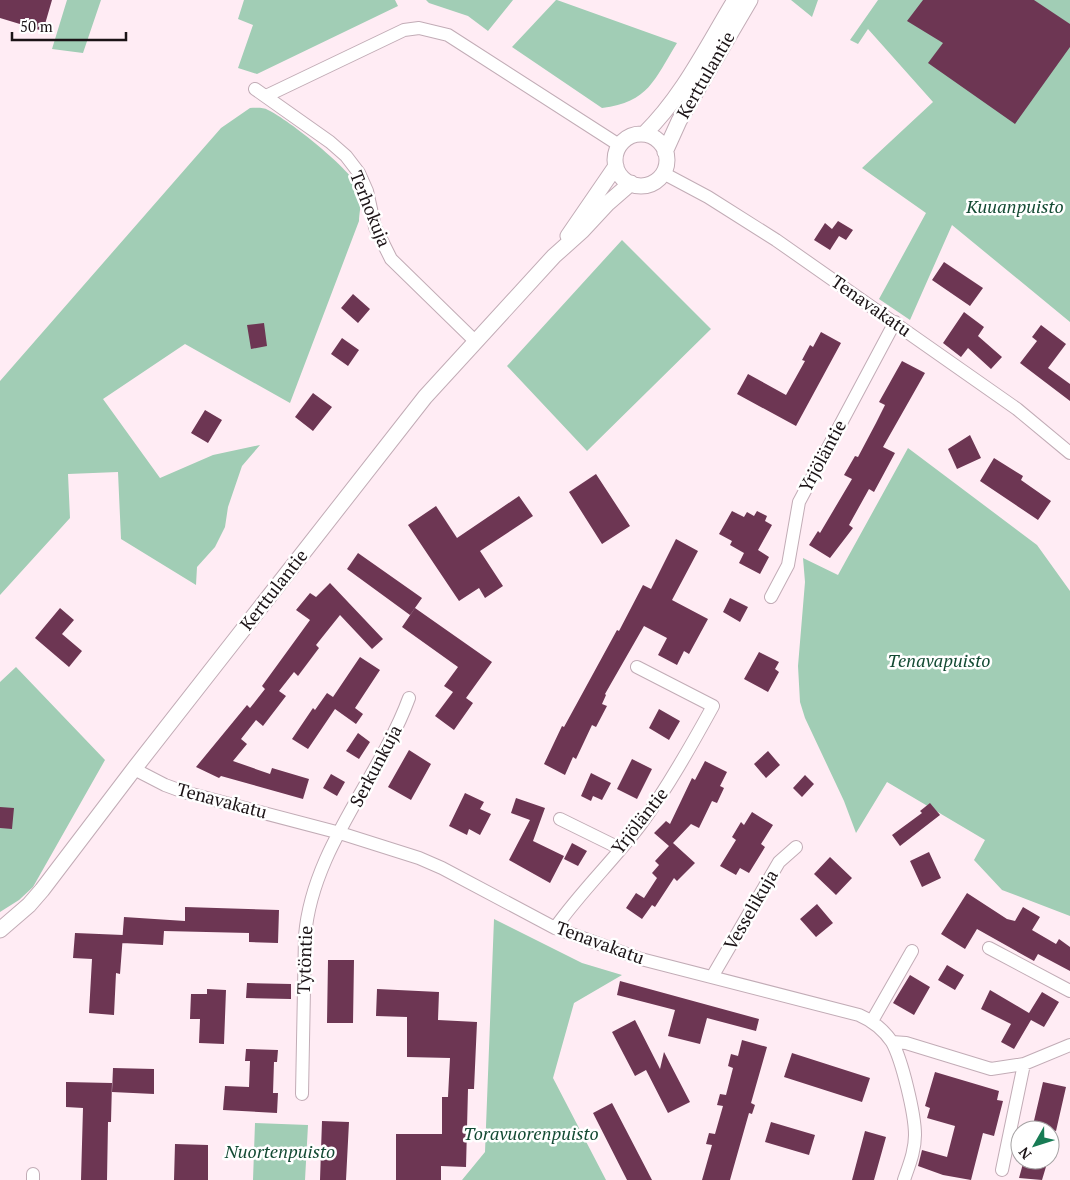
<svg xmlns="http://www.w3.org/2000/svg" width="1070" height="1180" font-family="'PT Serif',serif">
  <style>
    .green { fill: #a1cdb5 }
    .building { fill: #6d3653 }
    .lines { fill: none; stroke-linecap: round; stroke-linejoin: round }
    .minor-casing { stroke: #c2acb6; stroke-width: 14 }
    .tertiary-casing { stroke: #c2acb6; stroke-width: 17 }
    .minor { stroke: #fff; stroke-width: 12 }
    .tertiary { stroke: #fff; stroke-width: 15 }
    .labels { text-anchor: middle; stroke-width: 5; stroke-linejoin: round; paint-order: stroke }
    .street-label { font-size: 18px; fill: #1b1316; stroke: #fff }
    .park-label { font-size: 18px; font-style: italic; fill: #134a33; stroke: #fff }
  </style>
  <rect width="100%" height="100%" fill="#ffecf4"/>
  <path class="green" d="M67 0H101L83 53 52 49Z
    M244 0H395L398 6 257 74 238 68 253 25 238 19Z
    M426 0H513L488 31 468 16 429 3Z
    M556 0H557L677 43C654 80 649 102 602 108L512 47Z
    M791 0H818L812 17Z
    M878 0H1070V322L952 225 910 320 879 299 926 213 862 168 933 102 868 29 858 44 850 40Z
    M250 108C255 108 263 107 268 110 289 120 352 170 360 190 363 198 359 212 359 221L290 403 185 344 103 399 160 478 213 455 260 445 242 466 228 507 225 527 215 547 197 567 196 585 121 539 118 472 68 474 70 518 0 595V381L221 128Z
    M622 240 711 329 587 451 507 366Z
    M908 448 1037 545 1070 591V916L1002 890 974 860 985 840 887 782 856 833 844 801 805 718 800 702 798 666 805 582 803 558 838 575Z
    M16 667 105 760 33 887 19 900 0 912V682Z
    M494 919 582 963 622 975 574 1003 553 1078 606 1180H462L485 1152Z
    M255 1123 308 1125 305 1180H253Z"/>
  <path class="building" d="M0 0H52L43 31 0 18Z
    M923 0H1034L1070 24V47L1015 124 928 63 943 43 907 21Z
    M838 221 853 230 846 240 839 236 830 250 814 240 825 223 832 229Z
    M944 262 983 288 970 306 932 280Z
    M353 294 370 309 358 323 341 308Z
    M964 312 984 327 978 336 1002 357 991 369 968 348 961 357 943 343Z
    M264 323 267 346 251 349 247 325Z
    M1041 325 1066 344 1048 368 1070 384V401L1020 363 1037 341 1032 337Z
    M821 332 841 343 796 426 737 394 748 374 786 395 805 361 802 360 810 345 813 347Z
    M342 338 359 350 348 366 331 354Z
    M902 361 925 373 883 447 895 453 874 492 869 489 849 525 853 528 830 558 809 545 818 531 820 533 852 479 844 475 855 456 858 457 876 423 885 405 879 402Z
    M313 393 332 407 313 431 295 417Z
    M205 410 222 420 208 443 191 433Z
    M970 435 981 458 957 469 948 449Z
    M994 458 1023 476 1021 480 1051 501 1038 520 980 481Z
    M596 474 630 526 602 544 569 492Z
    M519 496 533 516 480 551 503 586 485 598 479 588 459 601 408 525 436 506 457 538Z
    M732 511 744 517 747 512 754 516 757 511 767 516 765 521 772 525 758 550 769 557 760 574 739 563 744 553 730 545 732 541 719 534Z
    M676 539 698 551 672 600 708 619 689 654 684 651 677 665 658 655 667 638 644 626 605 694 606 695 602 704 607 706 596 727 592 725 576 759 573 757 565 775 544 764 562 726 564 727 617 630 619 631 643 585 651 589Z
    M358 553 422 598 410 615 347 569Z
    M330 583 383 639 372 649 340 615 316 645 319 648 298 676 294 672 279 691 286 696 263 726 256 720 241 739 247 744 233 761 270 774 272 768 309 779 303 799 221 776 219 778 196 767 247 705 250 708 265 689 262 686 310 620 296 610 310 593 316 597Z
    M730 598 748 607 740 622 723 612Z
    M60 608 74 620 62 634 82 651 69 667 35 638Z
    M415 608 492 662 466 698 473 703 454 730 435 716 453 692 444 686 458 667 402 627Z
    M759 652 779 662 775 669 779 672 768 692 744 679Z
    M360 657 380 670 355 708 363 714 356 724 335 709 308 749 292 739 313 708 315 710 327 693 333 697Z
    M659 709 680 721 669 740 649 728Z
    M358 733 370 742 359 759 346 751Z
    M409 750 431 764 411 800 388 787Z
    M768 751 780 765 766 778 754 764Z
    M632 759 652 769 637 799 617 789Z
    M705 761 727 772 720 786 724 788 717 803 712 801 699 828 691 824 673 843 695 863 677 881 674 878 655 907 652 905 642 919 626 908 636 893 644 898 657 878 652 873 659 865 655 861 669 846 654 833 666 821 670 824 692 778 695 780Z
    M591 773 611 783 602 800 593 796 591 801 581 796Z
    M331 774 345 782 337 796 323 788Z
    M805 775 814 784 802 797 793 788Z
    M465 793 484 802 480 809 491 814 480 835 469 829 467 835 449 826Z
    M516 798 545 808 533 841 564 856 550 883 509 860 530 820 511 813Z
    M930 803 940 815 900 846 892 835 922 813 920 811Z
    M0 807 14 808 12 829 0 828Z
    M752 812 773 825 761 844 765 847 749 873 740 868 736 875 720 866 736 840 732 837 741 822 744 825Z
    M572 843 587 851 578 866 564 859Z
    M929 852 941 878 922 887 910 861Z
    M830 857 852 878 836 895 814 874Z
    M967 893 1007 919 1015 921 1023 907 1040 917 1032 930 1056 944 1059 939 1070 947V971L1038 954 1034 961 977 929 965 949 941 934Z
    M817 904 833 923 816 937 800 919Z
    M185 907 279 910 278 943 249 942V933L164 931 163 945 122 943 124 917 185 921Z
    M75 933 123 935 120 974 116 973 114 1015 89 1013 92 959 73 958Z
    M328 960H354L353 1023H327Z
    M947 965 964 975 955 990 938 980Z
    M910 975 930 987 914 1015 893 1003Z
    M620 981 759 1019 756 1031 707 1018 700 1044 668 1036 675 1010 617 995Z
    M247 983 291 984V999L246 998Z
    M207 989 226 990 224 1044 199 1043 200 1019H190L191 994H207Z
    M377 989 439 992 438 1020 477 1022 474 1089H468L466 1167 441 1166V1180H396V1134H442V1097H448L450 1058 407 1057V1017L376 1016Z
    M990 990 1029 1013 1042 992 1059 1002 1044 1027 1031 1020 1014 1049 1001 1042 1011 1024 981 1009Z
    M635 1020 660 1069 664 1052 690 1102 668 1113 646 1070 635 1076 612 1032Z
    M742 1040 767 1047 751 1103 755 1105 752 1114 749 1113 730 1180H702L712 1145 706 1144 709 1133 715 1134 723 1106 717 1105 720 1094 726 1095 733 1068 728 1066 731 1054 738 1056Z
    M246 1049 278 1050 277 1062H274L273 1093H278L277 1113 223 1110 225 1086 249 1087 250 1061H245Z
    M792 1053 870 1078 862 1102 784 1077Z
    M113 1068 154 1069V1094L112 1092Z
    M935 1072 999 1091 997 1100 1003 1101 994 1136 983 1133 971 1180 943 1175 918 1166 922 1150 947 1157 955 1126 927 1118 930 1108 925 1106Z
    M66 1082 112 1083 111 1122H108L107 1180H81L83 1108 66 1107Z
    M1043 1082 1066 1087 1056 1131 1033 1125Z
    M612 1103 652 1180H627L593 1113Z
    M322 1121 349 1122 346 1180H320Z
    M771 1122 815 1135 809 1155 765 1142Z
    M865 1131 886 1137 874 1180H852Z
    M175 1144 208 1145V1180H174Z
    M1024 1160H1048L1042 1180 1019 1178Z"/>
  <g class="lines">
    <defs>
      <path id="minor" d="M255 89 330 142 346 156 359 173 367 191 375 227 391 259 475 341
        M266 96 404 30 419 28 448 35 619 145
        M663 173 708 197 776 240 1017 409 1070 453
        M771 597 788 565 799 502 895 322
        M134 769 165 785 184 792 340 833 419 858 442 868 555 928 641 959 859 1015C873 1021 883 1029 892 1042L906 1043 991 1069 1024 1064 1070 1045
        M560 819 619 848
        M555 928C581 891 614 860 641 824 668 787 691 746 713 706L637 667
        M989 948 1070 991
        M712 977 779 862 796 847
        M872 1021 912 951
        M892 1042C902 1060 915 1114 915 1135 915 1151 909 1165 904 1180
        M302 1094 305 936C312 849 379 779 409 698
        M1002 1170 1024 1064
        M33 1180V1174"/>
      <path id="tertiary" d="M644 134C683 96 707 46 735 0
        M615 160a26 26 0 1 1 52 0a26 26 0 1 1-52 0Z
        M665 152 679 121 750 0
        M568 236 616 166
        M0 930 29 905 42 890 134 769 425 397 554 256 582 231 608 203 631 183"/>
    </defs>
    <use href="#minor" class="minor-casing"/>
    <use href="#tertiary" class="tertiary-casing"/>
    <use href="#minor" class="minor"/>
    <use href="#tertiary" class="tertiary"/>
  </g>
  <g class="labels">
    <g class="street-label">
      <text transform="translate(706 75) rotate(-60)" y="6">Kerttulantie</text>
      <text transform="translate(370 209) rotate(68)" y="6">Terhokuja</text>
      <text transform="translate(871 306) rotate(35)" y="6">Tenavakatu</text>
      <text transform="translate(823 456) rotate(-62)" y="6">Yrjöläntie</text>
      <text transform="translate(274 590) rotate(-52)" y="6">Kerttulantie</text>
      <text transform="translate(376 766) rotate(-62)" y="6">Serkunkuja</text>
      <text transform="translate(222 801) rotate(15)" y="6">Tenavakatu</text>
      <text transform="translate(640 821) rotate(-52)" y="6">Yrjöläntie</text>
      <text transform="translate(751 910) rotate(-60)" y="6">Vesselikuja</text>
      <text transform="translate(600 943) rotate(20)" y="6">Tenavakatu</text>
      <text transform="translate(305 960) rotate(-88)" y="6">Tytöntie</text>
    </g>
    <g class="park-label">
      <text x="1015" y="213">Kuuanpuisto</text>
      <text x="939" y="667">Tenavapuisto</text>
      <text x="531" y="1140">Toravuorenpuisto</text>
      <text x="280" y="1158">Nuortenpuisto</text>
    </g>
  </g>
  <g transform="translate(1035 1145) rotate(231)"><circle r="24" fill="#ffffff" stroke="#a4a1a2"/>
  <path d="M0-4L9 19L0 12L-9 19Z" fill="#187c55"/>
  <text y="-8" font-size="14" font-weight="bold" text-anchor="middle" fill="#1b1316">N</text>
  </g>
  <path d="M12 32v8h114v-8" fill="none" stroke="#1b1316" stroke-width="2.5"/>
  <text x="20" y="32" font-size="15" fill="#1b1316" stroke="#ffffff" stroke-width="4" paint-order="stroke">50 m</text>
</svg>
